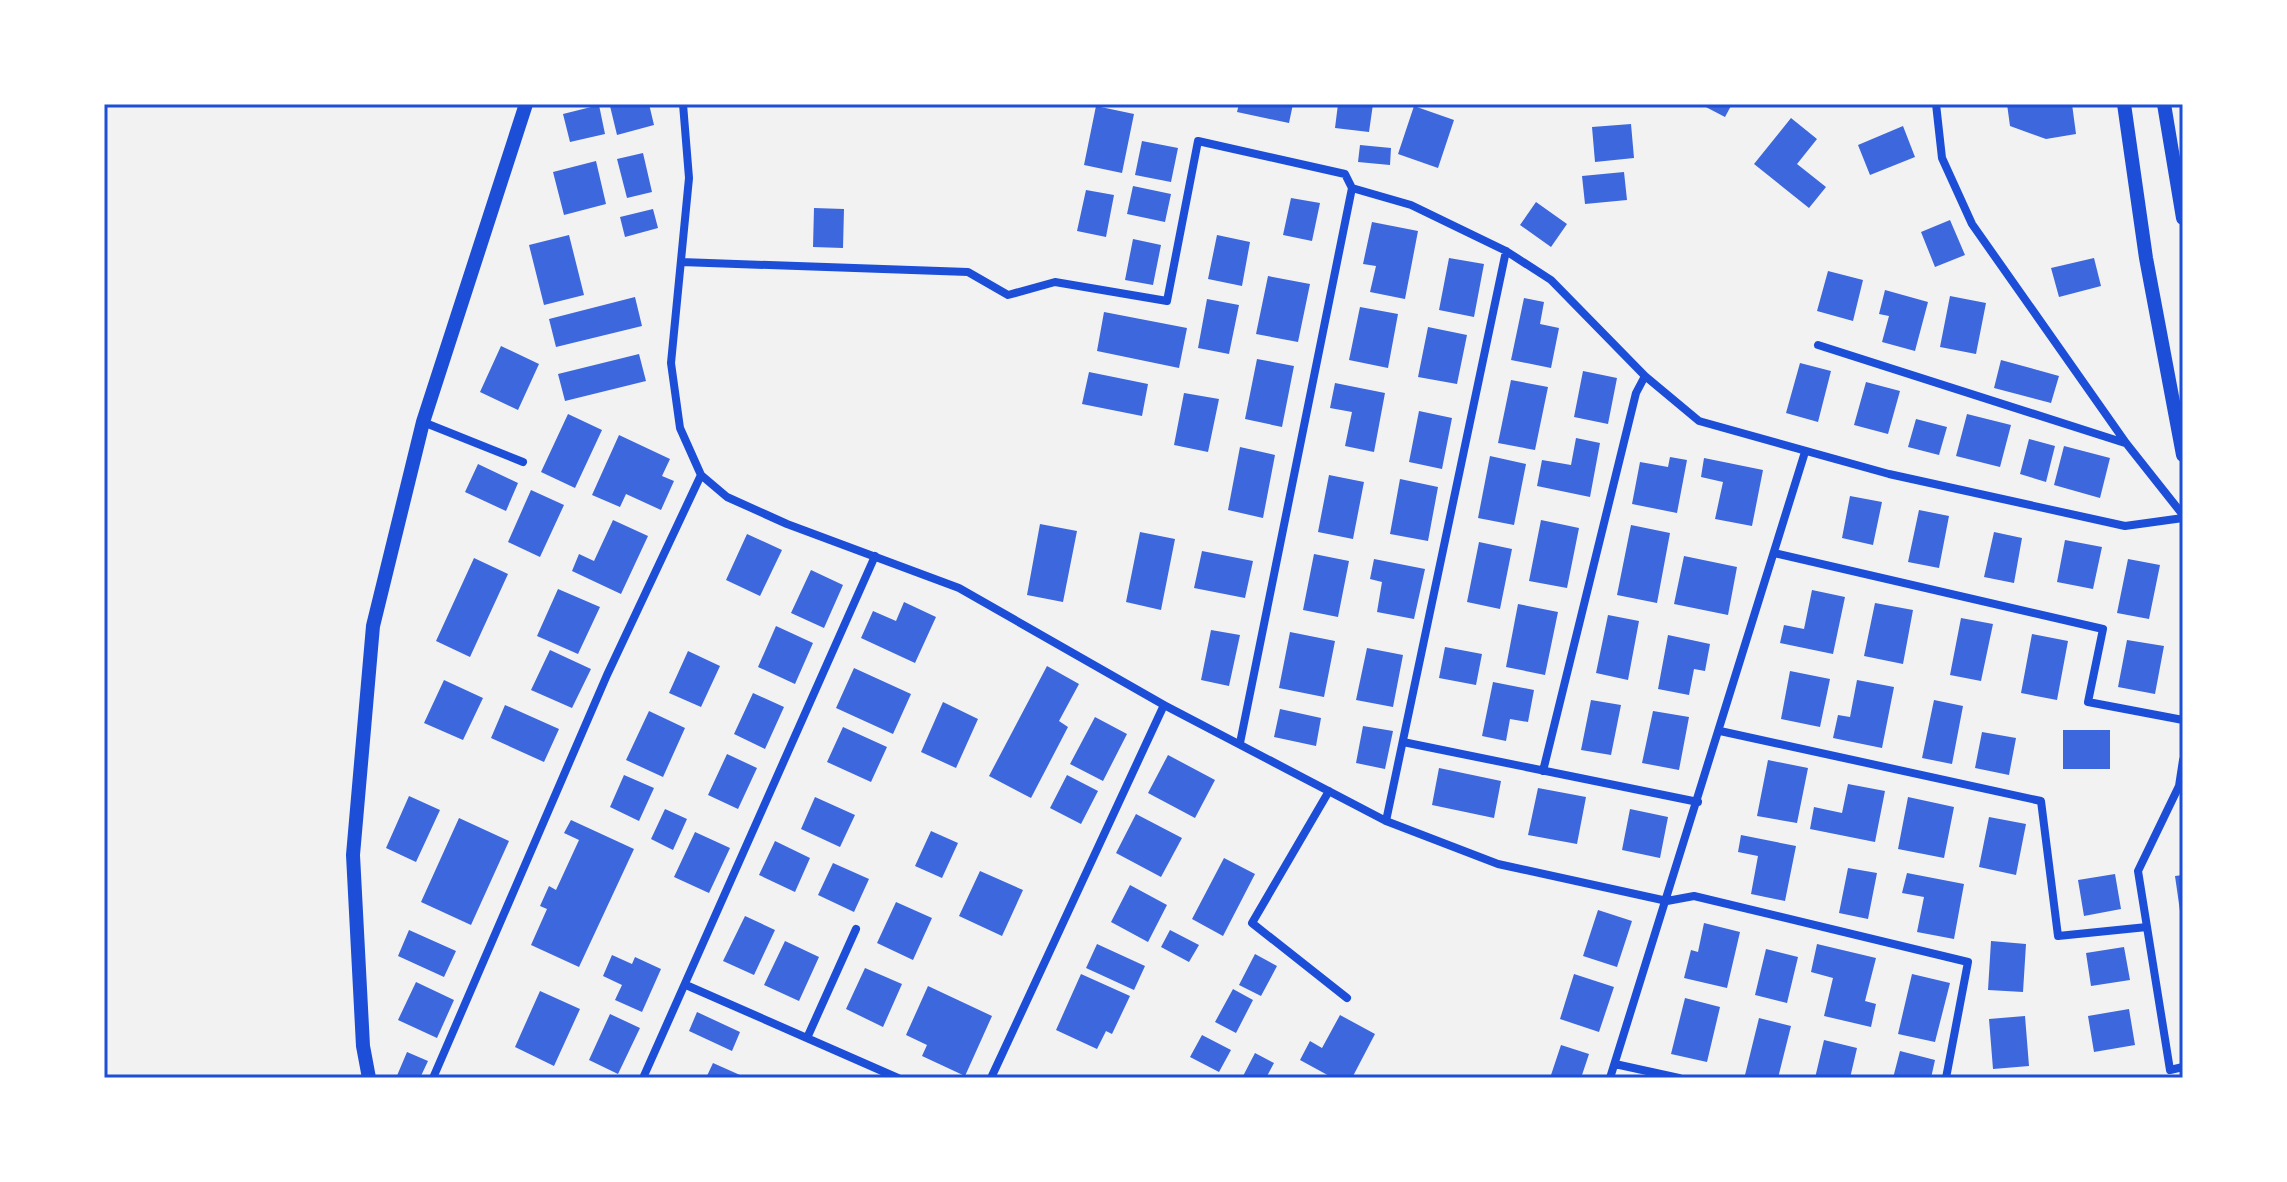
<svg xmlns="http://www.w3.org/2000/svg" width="2287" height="1182" font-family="'Public Sans',sans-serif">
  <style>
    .building { fill: #3d67dc }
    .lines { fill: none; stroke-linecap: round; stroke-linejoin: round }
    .minor { stroke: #1d4ed8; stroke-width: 8 }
    .tertiary { stroke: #1d4ed8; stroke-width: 14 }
    .neatline { fill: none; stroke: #1d4ed8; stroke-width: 3 }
  </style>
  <rect width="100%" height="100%" fill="#f2f2f2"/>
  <path class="building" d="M617 104H649L654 125 617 135 610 106Z
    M1239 104H1293L1289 123 1237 112Z
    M1338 104H1373L1369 132 1335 128Z
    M1700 104H1732L1725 117Z
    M2007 104H2072L2076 134 2046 139 2010 126Z
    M599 105 605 134 570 142 563 114Z
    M1096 106 1134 114 1122 173 1084 165Z
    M1414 106 1454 120 1438 168 1398 154Z
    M1791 118 1817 139 1797 164 1826 187 1809 208 1754 164Z
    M1631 124 1634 158 1595 162 1592 127Z
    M1903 126 1915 157 1870 175 1858 145Z
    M1142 141 1178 148 1171 182 1135 175Z
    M1360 145 1391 148 1390 165 1358 162Z
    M643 153 652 192 627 198 617 159Z
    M596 161 606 204 564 215 553 172Z
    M1624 172 1627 200 1585 204 1582 176Z
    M1133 186 1171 194 1165 222 1127 214Z
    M1086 190 1114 195 1106 237 1077 231Z
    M1291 198 1320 203 1312 241 1283 235Z
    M1536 202 1567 224 1551 247 1520 225Z
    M814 208 844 209 843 248 813 247Z
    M653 209 658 228 625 237 620 217Z
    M1950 220 1965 255 1935 267 1921 232Z
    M1372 222 1418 231 1405 299 1370 292 1376 266 1363 264Z
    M569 235 584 295 544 305 529 245Z
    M1217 235 1250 242 1242 286 1208 279Z
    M1133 239 1161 245 1153 285 1125 280Z
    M1449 258 1484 264 1474 317 1439 310Z
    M2094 258 2101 286 2059 297 2051 268Z
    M1828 271 1863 280 1853 321 1817 311Z
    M1268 276 1310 284 1298 342 1256 334Z
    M1885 290 1928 302 1915 351 1882 342 1889 316 1879 314Z
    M1950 296 1986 303 1976 354 1940 347Z
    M635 297 642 326 556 347 549 319Z
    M1524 298 1544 302 1540 324 1559 328 1551 368 1511 360Z
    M1207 299 1239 305 1229 354 1198 348Z
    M1360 307 1398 314 1388 368 1349 360Z
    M1104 312 1187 328 1179 368 1097 351Z
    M1428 327 1467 335 1457 384 1418 377Z
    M501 346 539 364 518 410 480 392Z
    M639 354 646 381 565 401 558 374Z
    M1257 359 1294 366 1282 427 1245 419Z
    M2001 360 2059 376 2051 403 1994 388Z
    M1800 363 1831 371 1818 422 1786 413Z
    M1583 371 1617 378 1608 424 1574 417Z
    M1089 372 1148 384 1142 416 1082 404Z
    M1511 380 1548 387 1535 450 1498 443Z
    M1866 382 1900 391 1888 434 1854 425Z
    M1335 383 1385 393 1374 452 1345 446 1352 412 1330 408Z
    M1184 393 1219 399 1208 452 1174 445Z
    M1419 411 1452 418 1442 469 1409 462Z
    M568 414 602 430 575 488 541 472Z
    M1967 414 2011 425 2000 467 1956 456Z
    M1916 419 1947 427 1939 455 1908 447Z
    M619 435 670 459 662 476 674 481 661 510 626 494 620 507 592 495Z
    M1576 438 1600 443 1590 497 1537 486 1542 460 1571 465Z
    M2029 439 2055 446 2046 482 2020 474Z
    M2064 446 2110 458 2100 498 2054 485Z
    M1240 447 1275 455 1263 518 1228 510Z
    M1490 456 1526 464 1514 525 1478 518Z
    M1670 457 1687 460 1677 513 1632 504 1640 462 1668 467Z
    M1704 458 1763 470 1752 526 1715 519 1723 482 1701 477Z
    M478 464 518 483 506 511 465 492Z
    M1329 475 1364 482 1353 539 1318 532Z
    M1400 479 1438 487 1428 541 1390 534Z
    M531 490 564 505 540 557 508 542Z
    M1850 496 1882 502 1873 545 1842 538Z
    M1919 510 1949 516 1939 568 1908 562Z
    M613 520 648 536 621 594 572 571 579 554 594 561Z
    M1541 520 1579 528 1567 588 1529 581Z
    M1040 524 1077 531 1063 602 1027 595Z
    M1631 525 1670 533 1657 603 1617 595Z
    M1140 532 1175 539 1161 610 1126 602Z
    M1994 532 2022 538 2014 583 1984 577Z
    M747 534 782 550 760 596 726 580Z
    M2065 540 2102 547 2093 589 2057 582Z
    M1479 542 1512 549 1500 609 1467 602Z
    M1202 551 1253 561 1245 598 1194 588Z
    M1314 554 1349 561 1338 617 1303 610Z
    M1684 556 1737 567 1728 615 1674 604Z
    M474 558 508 574 470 657 436 641Z
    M1374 559 1425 569 1414 619 1377 612 1382 582 1370 579Z
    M2128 559 2160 565 2149 619 2117 613Z
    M811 570 843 585 824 628 791 613Z
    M558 589 600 607 578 654 537 636Z
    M1812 590 1845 597 1833 654 1780 643 1784 625 1804 629Z
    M904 602 936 617 915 663 861 638 873 611 896 621Z
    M1875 603 1913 610 1903 664 1864 656Z
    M1518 604 1558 612 1545 675 1506 667Z
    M1608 615 1639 621 1628 680 1596 673Z
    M1961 618 1993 624 1981 681 1950 675Z
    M776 626 813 643 795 684 758 667Z
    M1211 630 1240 635 1229 686 1201 680Z
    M1290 632 1335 641 1324 697 1279 688Z
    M2032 634 2068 641 2057 700 2021 693Z
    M1668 635 1710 644 1705 671 1694 669 1689 695 1658 689Z
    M2127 640 2164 646 2155 694 2118 687Z
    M1445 647 1482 654 1476 685 1439 678Z
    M1367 648 1403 655 1393 707 1356 700Z
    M550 650 591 669 572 708 531 690Z
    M688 651 720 666 701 707 669 693Z
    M1047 666 1079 684 1059 721 1068 727 1031 798 989 776Z
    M854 668 911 694 893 734 836 708Z
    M1790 671 1830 679 1820 727 1781 719Z
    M444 680 483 698 463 740 424 723Z
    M1857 680 1894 687 1882 748 1833 738 1838 715 1850 717Z
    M1493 682 1534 690 1528 722 1510 719 1506 741 1482 736Z
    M753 693 784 707 765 749 734 734Z
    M1591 700 1621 705 1611 755 1581 750Z
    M1934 700 1963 706 1952 764 1922 758Z
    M943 702 978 719 956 768 921 752Z
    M505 705 559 729 544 762 491 738Z
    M1280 709 1321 718 1316 746 1274 737Z
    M649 711 685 728 663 777 626 760Z
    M1653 711 1689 717 1679 770 1642 763Z
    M1095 717 1127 734 1103 781 1070 764Z
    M1363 726 1393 731 1385 769 1356 763Z
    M843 727 887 747 871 782 827 762Z
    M2063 730H2110V769H2063Z
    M1982 732 2016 738 2009 775 1975 768Z
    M727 754 757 768 738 809 708 795Z
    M1168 755 1215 780 1195 818 1148 793Z
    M1768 760 1808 768 1797 823 1757 816Z
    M1439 768 1501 781 1494 818 1432 805Z
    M624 775 654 788 639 821 610 807Z
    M1067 775 1098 791 1081 824 1050 808Z
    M1848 784 1885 791 1875 842 1810 829 1814 807 1842 813Z
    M1538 788 1586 797 1577 844 1528 835Z
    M409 796 440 810 416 862 386 848Z
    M815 797 855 815 840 847 801 829Z
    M1908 797 1954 807 1944 858 1898 849Z
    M665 809 687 819 673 850 651 839Z
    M1630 809 1668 817 1660 858 1622 850Z
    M1136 814 1182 838 1161 877 1116 853Z
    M1989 817 2026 824 2016 875 1979 867Z
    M459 818 509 841 471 925 421 902Z
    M571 820 634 849 579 967 531 945 547 909 540 906 549 886 556 890 579 840 564 833Z
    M931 831 958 843 942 878 915 866Z
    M695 832 730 848 709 893 674 877Z
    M1741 835 1796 846 1785 901 1751 894 1758 856 1738 852Z
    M775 841 810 858 795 892 759 875Z
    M1224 858 1255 874 1223 936 1192 919Z
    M833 863 869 879 854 912 818 895Z
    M1848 868 1877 873 1868 919 1839 913Z
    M980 871 1023 890 1002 936 959 916Z
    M1907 873 1964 884 1954 939 1917 932 1924 897 1902 893Z
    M2115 874 2121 909 2084 916 2078 880Z
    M2183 875V918H2181L2175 876Z
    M1130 885 1167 905 1148 942 1111 922Z
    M896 902 932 918 913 960 877 943Z
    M1598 910 1632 921 1617 967 1583 956Z
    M745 916 775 930 754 975 723 961Z
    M1704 923 1740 932 1727 988 1684 978 1691 950 1698 952Z
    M409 930 456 951 444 977 398 956Z
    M1170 930 1199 945 1189 962 1161 947Z
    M785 941 819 957 799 1001 764 985Z
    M1991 941 2026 944 2023 992 1988 990Z
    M1097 944 1145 966 1134 990 1086 968Z
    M1817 944 1876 958 1865 1001 1876 1004 1871 1027 1824 1016 1833 978 1811 972Z
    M2124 947 2130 980 2091 986 2086 953Z
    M1766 949 1798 957 1787 1003 1755 995Z
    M1255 954 1277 966 1261 996 1239 985Z
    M612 955 632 964 635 957 661 969 642 1012 615 1000 622 985 603 976Z
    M865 968 902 984 883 1027 846 1009Z
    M1081 974 1130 996 1112 1034 1106 1031 1097 1049 1056 1030Z
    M1574 974 1614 987 1599 1032 1560 1019Z
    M1912 974 1950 983 1935 1042 1898 1034Z
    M416 982 454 1000 437 1038 398 1020Z
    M928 986 992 1016 965 1076 922 1056 927 1045 906 1035Z
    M1233 989 1253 1000 1236 1033 1215 1022Z
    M540 991 580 1009 554 1066 515 1047Z
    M1685 998 1720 1007 1707 1062 1671 1054Z
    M2129 1009 2135 1045 2094 1052 2088 1016Z
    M697 1012 740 1032 732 1051 689 1031Z
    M610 1014 640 1028 618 1074 589 1060Z
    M1340 1015 1375 1034 1352 1078H1333L1300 1060 1310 1041 1322 1048Z
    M2025 1016 2029 1066 1993 1069 1989 1019Z
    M1759 1018 1791 1026 1778 1078 1745 1075Z
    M1202 1035 1231 1050 1219 1072 1190 1057Z
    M1824 1040 1857 1048 1850 1078H1815Z
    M1561 1045 1589 1054 1581 1078H1550Z
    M1900 1051 1935 1060 1931 1078H1893Z
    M407 1052 428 1061 420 1078H396Z
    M1255 1053 1274 1063 1266 1078H1242Z
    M713 1063 740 1075 738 1078H706Z"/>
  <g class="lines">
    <path class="minor" d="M683 104 689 178 671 363 680 428 701 475 727 497 787 524 959 588 1164 705 1386 821 1498 864 1667 901 1694 896 1968 962 1946 1078
      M1936 104 1942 158 1972 224 2126 443 2183 515
      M1352 188 1411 205 1506 251 1551 280 1645 376 1699 421 1889 474 2125 526 2183 518
      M681 262 968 272 1008 295 1055 282 1167 301 1198 141 1345 174 1352 188 1240 743
      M1818 345 2125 443
      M423 422 523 462
      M1774 553 2103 629 2088 702 2183 720
      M1720 731 2041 801 2058 936 2147 927
      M1403 742 1698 802
      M2183 760 2179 786 2138 871 2170 1070 2183 1067
      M1543 771 1636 393 1645 376
      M1329 791 1252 923 1347 998
      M1386 821 1506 251
      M686 985 898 1078
      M807 1038 856 929
      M1615 1064 1679 1078
      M433 1078 607 675 701 475
      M643 1078 875 556
      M991 1078 1164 705
      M1610 1078 1805 452"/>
    <path class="tertiary" d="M2124 104 2146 258 2183 455
      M2164 104 2183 218
      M369 1078 363 1046 353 855 373 626 423 422 526 104"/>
  </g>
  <rect width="2287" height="1182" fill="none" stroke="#ffffff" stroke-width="212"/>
  <rect x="106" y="106" width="2075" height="970" class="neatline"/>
</svg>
